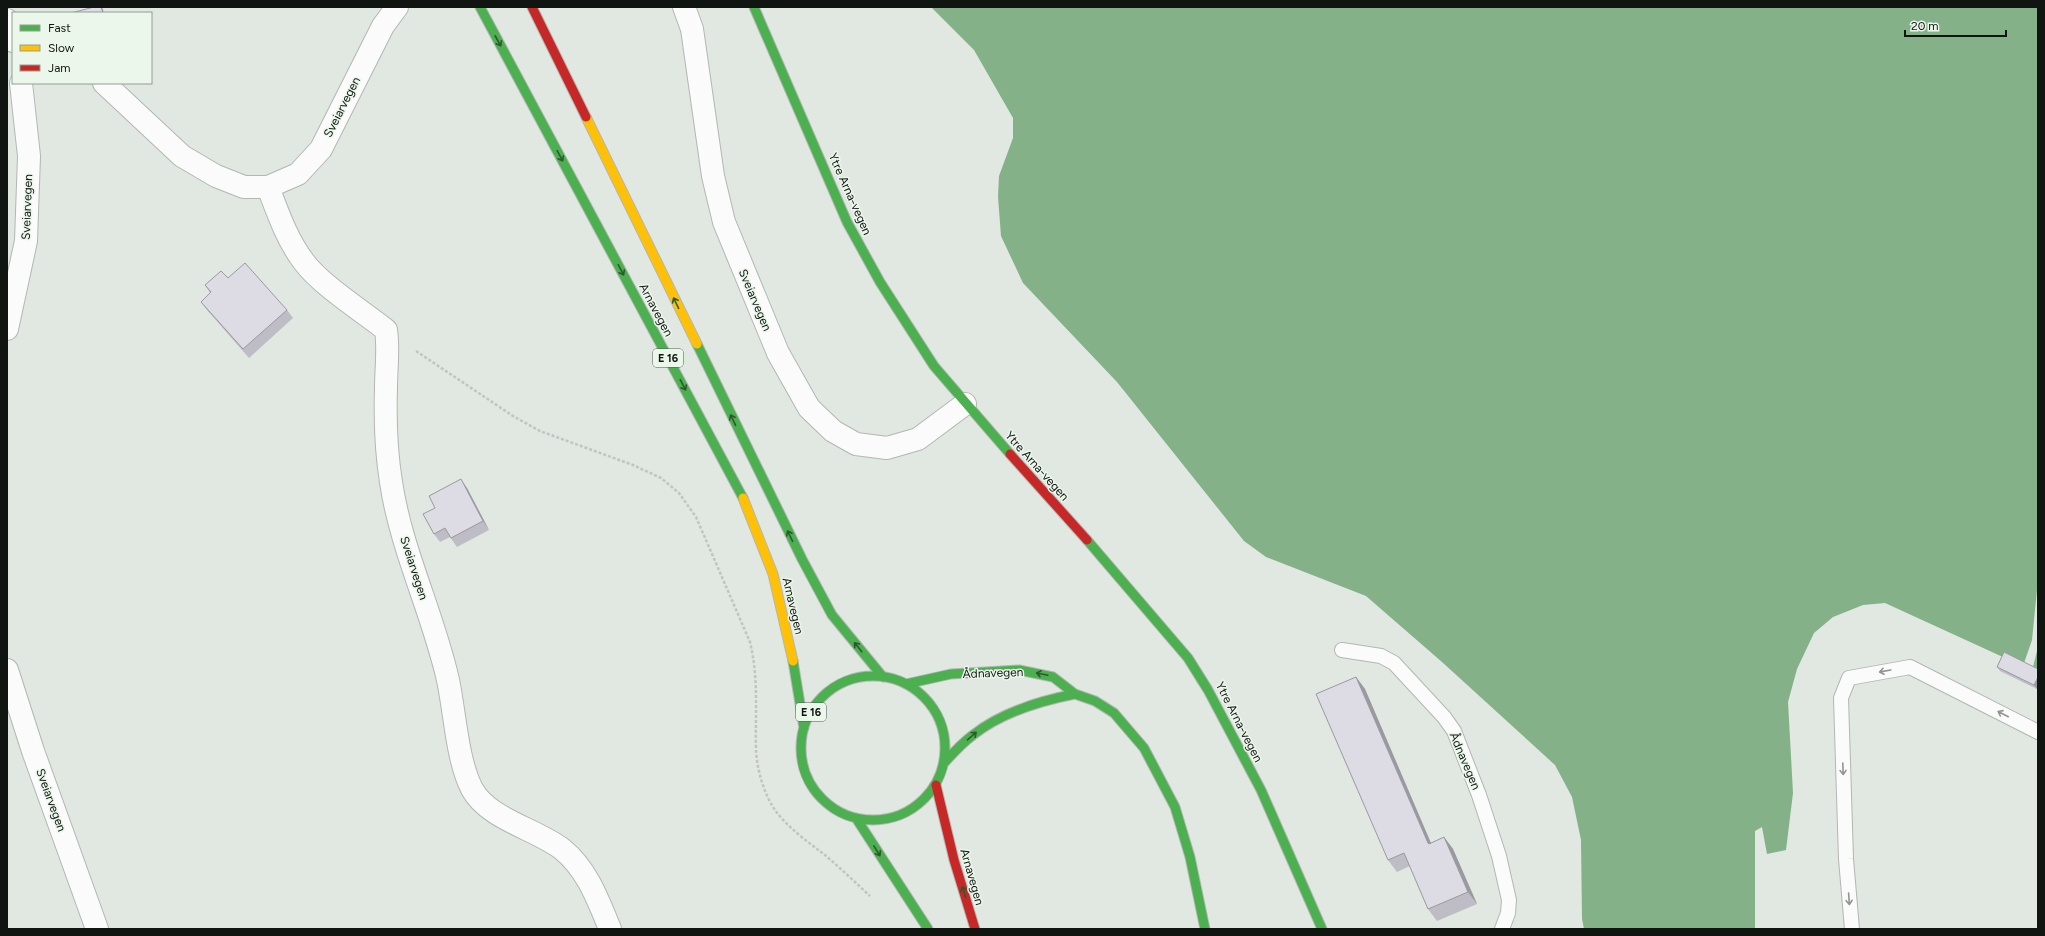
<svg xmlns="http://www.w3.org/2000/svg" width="2045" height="936" font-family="Figtree,sans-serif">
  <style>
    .water { fill: #84b188 }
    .pier { fill: #e1e7e1 }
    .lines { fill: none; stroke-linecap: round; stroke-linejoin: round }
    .lane-casing { stroke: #b3b7b3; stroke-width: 16 }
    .street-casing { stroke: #b3b7b3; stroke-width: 24 }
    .fast-casing { stroke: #b3b7b3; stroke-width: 11 }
    .slow-casing { stroke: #b3b7b3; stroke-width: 11 }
    .jam-casing { stroke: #b3b7b3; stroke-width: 11 }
    .path { stroke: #c2c4c2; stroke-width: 2.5; stroke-dasharray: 3 2; stroke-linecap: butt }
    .lane { stroke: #fafbfa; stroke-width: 14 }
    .street { stroke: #fafbfa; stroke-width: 22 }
    .fast { stroke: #4caf50; stroke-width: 9 }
    .slow { stroke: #ffc107; stroke-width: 9 }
    .jam { stroke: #c62828; stroke-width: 9 }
    .wall { fill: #bebcc4 }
    .shaded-wall { fill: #9b99a0 }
    .building { fill: #dddbe4; stroke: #9b99a0 }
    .oneway { stroke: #2c5a2e }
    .oneway2 { stroke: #919492 }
    .labels { text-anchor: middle; stroke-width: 3; stroke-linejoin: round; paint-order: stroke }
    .shield { fill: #ecf7ec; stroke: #535953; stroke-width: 1 }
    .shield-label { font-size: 11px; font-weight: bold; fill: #111512 }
    .street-label { font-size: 12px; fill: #111512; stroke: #ecf7ec }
  </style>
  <rect width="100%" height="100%" fill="#e1e7e1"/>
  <path class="water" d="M931 7H2038V673L1885 603 1863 605 1833 617 1814 633 1797 669 1788 702 1793 793 1786 850 1767 854 1762 827 1755 831V929H1584L1582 919 1581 840 1572 797 1555 765 1442 662 1366 596 1266 557 1244 541 1117 382 1023 283 1001 236 998 197 999 176 1013 138V118L974 50Z"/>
  <path class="pier" d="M2038 580V647L2032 671 2023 666 2032 640Z"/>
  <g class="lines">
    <defs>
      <path id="lane" d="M1342 650 1381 656 1394 663 1444 717 1454 731 1479 795 1499 856 1509 900 1508 913 1502 929
        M1852 929 1846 859 1841 698 1849 678 1910 667 2038 732"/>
      <path id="street" d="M684 7 692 29 713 176 724 222 778 353 809 408 833 431 856 444 887 448 918 439 965 404
        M7 20 13 41
        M104 83 182 156 216 176 244 187H268L298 174 321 149 383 26 397 7
        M268 187C278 213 287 240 304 262 321 285 362 311 386 330 389 350 386 368 386 388 385 419 386 451 391 482 401 550 433 613 448 680 455 713 457 760 472 789 488 819 536 829 562 849 587 869 598 900 610 929
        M7 329 26 241 29 156 21 83
        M7 670 33 751 97 929"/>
      <path id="fast" d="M480 7 743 498
        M754 7 847 222 880 282 934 366 1010 454
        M697 344 802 559 832 615 883 677
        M1087 540 1188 658 1208 690 1261 790 1322 929
        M793 661 804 728
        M801 748a72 72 0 1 1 144 0a72 72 0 1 1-144 0Z
        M906 684 951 674 1019 670 1053 677 1075 694 1095 701 1114 713 1144 748 1175 807 1190 857 1205 929
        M944 763C953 753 962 743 973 735 1002 712 1039 701 1075 694
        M856 818 928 929"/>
      <path id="slow" d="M586 117 697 344
        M743 498 773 574 793 661"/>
      <path id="jam" d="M532 7 586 117
        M1010 454 1087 540
        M936 785 954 860 975 929"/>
    </defs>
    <use href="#lane" class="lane-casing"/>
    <use href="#street" class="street-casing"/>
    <use href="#fast" class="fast-casing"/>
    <use href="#slow" class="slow-casing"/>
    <use href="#jam" class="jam-casing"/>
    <path class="path" d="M416 351 513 416 540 431 633 465 661 478 679 493 696 517 750 642C759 680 755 712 756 750 757 770 764 794 775 810 788 828 808 842 825 855 840 868 855 882 870 896"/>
    <use href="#lane" class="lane"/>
    <use href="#street" class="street"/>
    <use href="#fast" class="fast"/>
    <use href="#slow" class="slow"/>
    <use href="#jam" class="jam"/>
  </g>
  <path class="wall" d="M228 278 287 310 293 318 249 358 207 310 201 302 210 293 205 285Z
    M467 488 489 530 457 547 450 537 440 542 434 534 435 508Z
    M1997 667 2038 669 2037 689 2000 671Z
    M1356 677 1365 689 1431 843 1444 837 1453 849 1477 904 1437 921 1428 909 1410 866 1397 872 1388 860Z"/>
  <path class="shaded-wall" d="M101 7H102L104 13H103Z
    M461 479 467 488 489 530 483 521Z
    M1356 677 1365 689 1436 855 1428 843Z
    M2038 677V688L2037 689 2034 685Z
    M1444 837 1453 849 1477 904 1468 892Z"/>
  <path class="building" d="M94 7H101L103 13H71Z
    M245 263 287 310 243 349 201 302 211 292 205 285 221 271 228 278Z
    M461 479 483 521 451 538 445 528 434 534 423 514 435 508 429 496Z
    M2004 652 2038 669V677L2034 685 1997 667Z
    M1356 677 1428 843 1429 844 1444 837 1468 892 1428 909 1404 853 1388 860 1316 694Z"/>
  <defs><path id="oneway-shaft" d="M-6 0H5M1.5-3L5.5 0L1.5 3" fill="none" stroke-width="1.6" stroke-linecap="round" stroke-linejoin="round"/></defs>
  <g class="oneway">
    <use href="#oneway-shaft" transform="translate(498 41) rotate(61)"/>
    <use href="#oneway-shaft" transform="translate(560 156) rotate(62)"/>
    <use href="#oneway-shaft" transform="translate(621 270) rotate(62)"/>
    <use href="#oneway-shaft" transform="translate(676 303) rotate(-116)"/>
    <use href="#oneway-shaft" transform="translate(683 385) rotate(62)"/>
    <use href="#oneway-shaft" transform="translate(733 420) rotate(-116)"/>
    <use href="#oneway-shaft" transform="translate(790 536) rotate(-116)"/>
    <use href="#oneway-shaft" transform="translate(858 647) rotate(-129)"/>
    <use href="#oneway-shaft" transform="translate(1042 674) rotate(-168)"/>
    <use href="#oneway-shaft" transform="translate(972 736) rotate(-41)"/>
    <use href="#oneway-shaft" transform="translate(877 851) rotate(58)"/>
    <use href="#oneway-shaft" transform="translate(964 892) rotate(-107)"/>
  </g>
  <g class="oneway2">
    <use href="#oneway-shaft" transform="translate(1885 671) rotate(170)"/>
    <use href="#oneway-shaft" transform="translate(2003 714) rotate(-153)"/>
    <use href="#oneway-shaft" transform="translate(1843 769) rotate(88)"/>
    <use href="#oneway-shaft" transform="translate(1849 899) rotate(86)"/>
  </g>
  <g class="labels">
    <g class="shield">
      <rect x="653" y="349" width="30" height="18" rx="3"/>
      <rect x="796" y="703" width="30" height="18" rx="3"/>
    </g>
    <g class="shield-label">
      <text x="668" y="362">E 16</text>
      <text x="811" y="716">E 16</text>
    </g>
    <g class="street-label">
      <text transform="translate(342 107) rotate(-63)" y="4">Sveiarvegen</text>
      <text transform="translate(850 194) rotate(66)" y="4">Ytre Arna-vegen</text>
      <text transform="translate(27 207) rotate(-88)" y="4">Sveiarvegen</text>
      <text transform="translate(755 300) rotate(67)" y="4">Sveiarvegen</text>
      <text transform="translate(656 310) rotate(62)" y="4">Arnavegen</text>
      <text transform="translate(1037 466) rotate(48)" y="4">Ytre Arna-vegen</text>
      <text transform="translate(414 568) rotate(72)" y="4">Sveiarvegen</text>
      <text transform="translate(793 606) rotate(77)" y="4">Arnavegen</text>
      <text transform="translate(993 673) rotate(-2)" y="4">Ådnavegen</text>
      <text transform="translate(1239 722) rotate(63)" y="4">Ytre Arna-vegen</text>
      <text transform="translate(1465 761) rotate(67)" y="4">Ådnavegen</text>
      <text transform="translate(51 800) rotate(70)" y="4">Sveiarvegen</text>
      <text transform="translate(972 877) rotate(74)" y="4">Arnavegen</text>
    </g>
  </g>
  <rect width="2045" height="936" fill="none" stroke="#111512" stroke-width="16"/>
  <rect x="12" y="12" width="140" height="72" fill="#ecf7ec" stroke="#949d95"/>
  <rect x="20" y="25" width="20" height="6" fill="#4caf50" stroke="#949d95"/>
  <text x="48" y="32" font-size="12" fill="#111512">Fast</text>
  <rect x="20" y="45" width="20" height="6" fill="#ffc107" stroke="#949d95"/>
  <text x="48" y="52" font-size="12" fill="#111512">Slow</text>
  <rect x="20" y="65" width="20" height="6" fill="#c62828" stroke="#949d95"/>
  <text x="48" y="72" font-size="12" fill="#111512">Jam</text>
  <path d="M1905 30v6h101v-6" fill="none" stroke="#111512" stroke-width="2"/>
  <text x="1911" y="30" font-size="12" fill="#111512" stroke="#ecf7ec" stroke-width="3" paint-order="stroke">20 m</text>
</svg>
